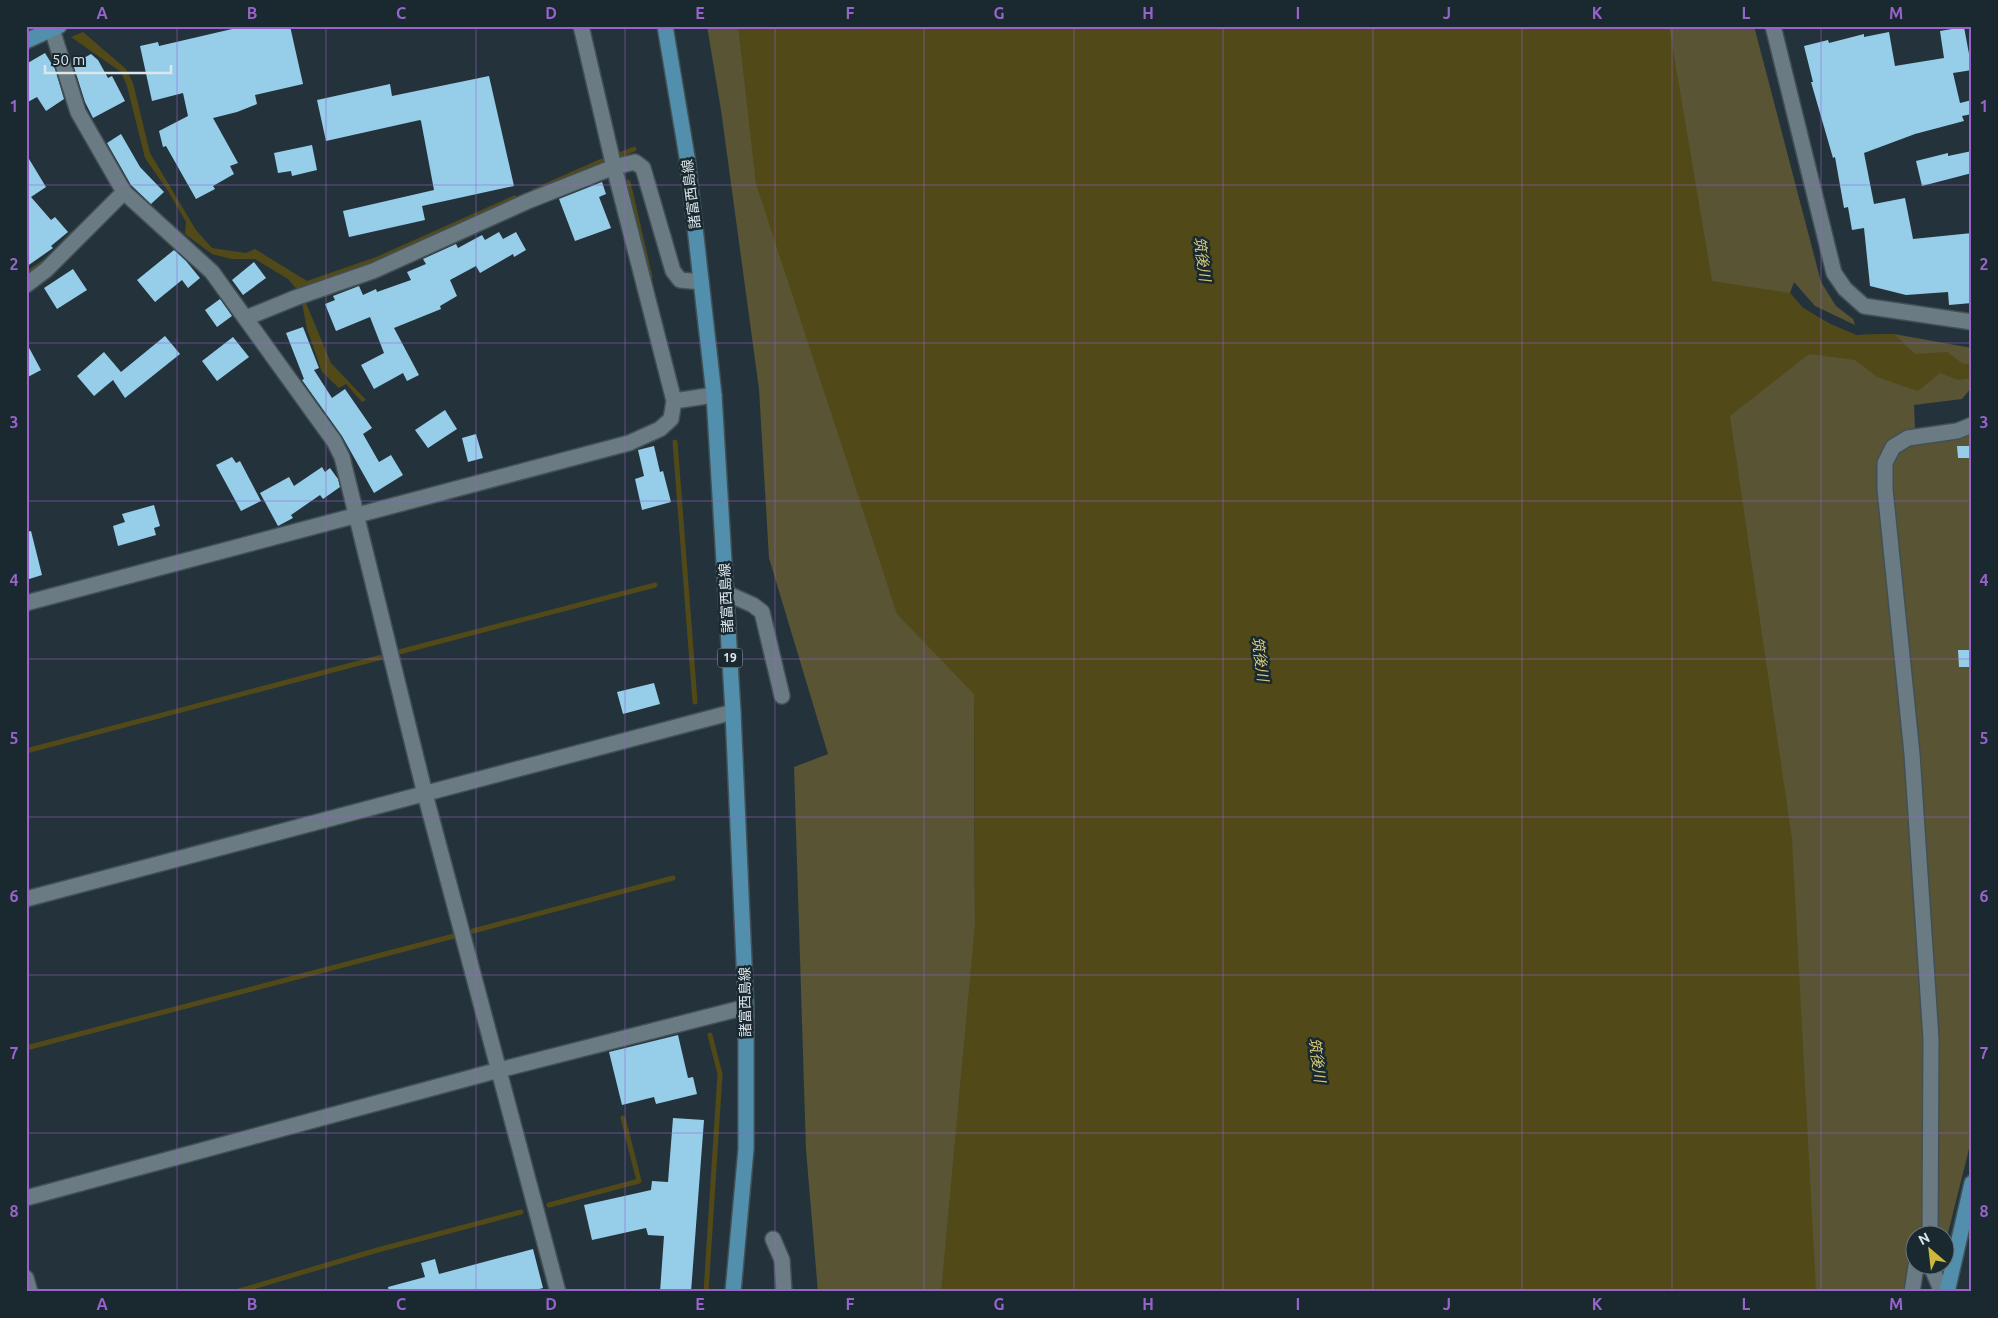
<svg xmlns="http://www.w3.org/2000/svg" width="1998" height="1318" font-family="Ubuntu,'Noto Sans JP',sans-serif">
  <style>
    .green { fill: #585434 }
    .water { fill: #514917 }
    .lines { fill: none; stroke-linecap: round; stroke-linejoin: round }
    .stream { stroke: #514917; stroke-width: 5 }
    .building { fill: #96ceea }
    .minor-casing { stroke: #425056; stroke-width: 18 }
    .major-casing { stroke: #425056; stroke-width: 18 }
    .minor { stroke: #6a7b84; stroke-width: 15 }
    .major { stroke: #528fac; stroke-width: 15 }
    .grid { fill: none; stroke: #9864cc; stroke-width: 1; stroke-opacity: 0.55 }
    .labels { text-anchor: middle; stroke-width: 5; stroke-linejoin: round; paint-order: stroke }
    .shield { fill: #1a2930; stroke: #a2adb2; stroke-width: 1 }
    .shield-label { font-size: 12px; font-weight: bold; fill: #dce5ea }
    .street-label { font-size: 14px; fill: #dce5ea; stroke: #1a2930 }
    .water-label { font-size: 15px; font-style: italic; fill: #d3c77a; stroke: #1a2930 }
    .neatline { fill: none; stroke: #9864cc; stroke-width: 2 }
    .grid-label { font-size: 16px; text-anchor: middle; font-weight: bold; fill: #9864cc }
  </style>
  <rect width="100%" height="100%" fill="#24333b"/>
  <path class="green" d="M707 26H775L974 694 975 924 997 1292H818L806 1150 794 767 828 754 769 558 759 389 721 110Z
    M1586 26H1754L1821 282 1836 306 1853 319 1855 325 1815 306 1794 282 1790 293 1803 308 1830 324 1856 335 1894 334 1972 348V387L1962 399 1914 405 1915 429 1890 441 1880 463 1909 757 1928 1040 1925 1213 1919 1235 1916 1236 1915 1250 1908 1292H1769L1669 349Z
    M1972 433V1137L1946 1241V1236L1937 1235 1936 1036 1887 479 1894 452 1916 442Z"/>
  <path class="water" d="M738 26H1669L1712 281 1790 293 1803 308 1830 324 1856 335 1894 334 1915 354 1947 352 1963 364 1972 365V378L1958 380 1940 373 1918 391 1877 377 1855 360 1809 354 1730 416 1792 839 1816 1292H941L975 924 974 694 897 614 756 184Z
    M83 32 126 69 133 83 150 153 196 230 212 248 246 253 255 249 307 281 376 257 515 195 518 198 376 264 306 287V303L331 363 366 400 362 402 346 384 339 388 322 372 307 329 300 293 288 279 255 259H231L212 254 185 234 186 222 168 191 145 158 127 86 121 72 71 37Z
    M71 232 73 234 47 261 26 276V271L45 259Z"/>
  <g class="lines">
    <path class="stream" d="M619 155 634 149
      M628 182 650 277
      M534 191 602 161
      M675 442 695 702
      M399 652 655 585
      M26 751 382 657
      M473 931 673 878
      M26 1048 454 936
      M549 1205 639 1181 623 1118
      M236 1292 374 1251 521 1212
      M706 1292 720 1074 710 1035"/>
  </g>
  <path class="building" d="M245 26H290L303 84 255 95 257 104 237 112 213 118 238 163 230 166 234 174 213 186 215 189 196 199 166 146 163 147 159 131 188 116 183 93 152 101 140 46 158 42 159 46Z
    M1964 27 1972 70 1953 73 1960 103 1972 100V114L1962 116 1964 121 1915 134 1864 153 1874 204 1905 198 1913 239 1972 233V303L1949 305 1948 292 1906 295 1870 286 1864 228 1852 230 1848 207 1844 208 1835 157 1833 158 1811 82H1813L1804 46 1828 40 1829 43 1864 34V37L1889 32 1895 66 1944 58 1940 31Z
    M45 53 55 69 64 99 46 111 37 97 26 103V64Z
    M91 54 98 60 108 78 112 76 125 101 93 118 85 102 73 64Z
    M489 76 514 186 422 206 425 220 349 237 343 211 434 190 421 121 420 120 326 141 317 100 390 84 392 96Z
    M121 134 140 167 164 192 151 204 131 185 107 143Z
    M312 145 317 170 292 176 291 171 278 173 274 153Z
    M1972 151V173L1922 186 1916 161 1948 153V156Z
    M26 154 46 187 31 197 51 220 55 217 68 232 51 246 53 248 26 267Z
    M602 182 606 194 599 197 611 228 575 241 559 199Z
    M499 232 503 239 516 232 526 250 514 257 513 254 480 273 476 266 450 280 457 296 440 306 441 309 394 328 419 375 407 381 403 373 374 389 361 365 384 353 370 317 336 331 325 304 335 300 333 296 359 286 363 295 376 289 377 292 411 280 407 272 426 264 423 259 456 244 458 248 482 235 485 240Z
    M174 250 186 261 200 278 188 288 182 280 155 302 137 280Z
    M254 262 266 278 243 295 232 280Z
    M73 269 87 290 57 309 44 288Z
    M220 299 232 316 217 327 205 310Z
    M303 327 319 368 314 370 332 398 345 389 372 428 363 434 379 462 391 455 403 475 374 493 342 436 302 380 304 379 286 333Z
    M165 336 180 354 125 398 113 380 94 396 77 376 104 352 121 372Z
    M233 337 249 357 217 381 202 361Z
    M26 342 41 370 26 378Z
    M445 410 457 429 428 448 415 430Z
    M476 434 483 458 468 462 462 438Z
    M654 446 660 472 663 471 671 502 642 510 635 479 644 476 638 450Z
    M1957 446H1972V458H1958Z
    M232 457 236 463 240 461 261 501 241 511 216 465Z
    M322 467 325 472 330 468 338 479 340 487 323 499 320 495 291 515 293 518 278 526 260 493 289 477 294 486Z
    M154 505 160 526 154 528 156 535 118 546 113 526 125 522 122 514Z
    M31 531 42 575 26 580V532Z
    M1958 650H1972V667H1959Z
    M654 683 660 704 623 714 617 692Z
    M678 1035 688 1078 693 1077 697 1094 656 1104 654 1097 622 1105 609 1052Z
    M673 1118 704 1120 691 1292H660L664 1236 648 1235 646 1228 592 1240 584 1205 651 1190 652 1181 668 1182Z
    M533 1249 543 1288 528 1292H389L388 1287 425 1277 421 1263 435 1259 439 1274Z"/>
  <g class="lines">
    <defs>
      <path id="minor" d="M51 26 78 112 124 192 212 272 334 441 342 457 425 794 558 1292
        M1773 26 1834 273 1845 289 1864 306 1972 322
        M26 285 46 270 124 192
        M246 318 295 298 373 271 528 201 614 167 635 162 643 168 673 271 680 280 701 282
        M674 401 714 395
        M726 593 753 605 762 612 782 696
        M26 603 629 443 660 429 671 419 674 401 614 167 581 26
        M26 899 733 712
        M26 1198 499 1070 746 1007
        M1930 1236 1931 1039 1912 754 1885 489V463L1893 447 1908 438 1957 431 1972 425
        M773 1239 782 1260 784 1292
        M1931 1266 1942 1292
        M26 1278 30 1292
        M1912 1292 1916 1266"/>
      <path id="major" d="M665 26 687 157 714 395 733 712 746 1007V1149L733 1292
        M26 41 59 26
        M1947 1292 1972 1183"/>
    </defs>
    <use href="#minor" class="minor-casing"/>
    <use href="#major" class="major-casing"/>
    <use href="#minor" class="minor"/>
    <use href="#major" class="major"/>
  </g>
  <path class="grid" d="M177 26V1292M326 26V1292M476 26V1292M625 26V1292M775 26V1292M924 26V1292M1074 26V1292M1223 26V1292M1373 26V1292M1522 26V1292M1672 26V1292M1821 26V1292M26 185H1972M26 343H1972M26 501H1972M26 659H1972M26 817H1972M26 975H1972M26 1133H1972"/>
  <g class="labels">
    <rect class="shield" x="717.5" y="648.5" width="25" height="19" rx="4"/>
    <g class="shield-label">
      <text x="730" y="662">19</text>
    </g>
    <g class="street-label">
      <text transform="translate(691 194) rotate(-97)" y="5">諸富西島線</text>
      <text transform="translate(726 598) rotate(-93)" y="5">諸富西島線</text>
      <text transform="translate(745 1002) rotate(-91)" y="5">諸富西島線</text>
    </g>
    <g class="water-label">
      <text transform="translate(1202 259) rotate(82)" y="5">筑後川</text>
      <text transform="translate(1260 659) rotate(82)" y="5">筑後川</text>
      <text transform="translate(1317 1060) rotate(82)" y="5">筑後川</text>
    </g>
  </g>
  <rect width="1998" height="1318" fill="none" stroke="#1a2930" stroke-width="55"/>
  <g transform="translate(1930 1250) rotate(332)"><circle r="24" fill="#1a2930" stroke="#68747a"/>
  <path d="M0-4L9 19L0 12L-9 19Z" fill="#ccb939"/>
  <text y="-8" font-size="14" font-weight="bold" text-anchor="middle" fill="#dce5ea">N</text>
  </g>
  <path d="M45 65v8h126v-8" fill="none" stroke="#dce5ea" stroke-width="2.5"/>
  <text x="52" y="65" font-size="15" fill="#dce5ea" stroke="#1a2930" stroke-width="4" paint-order="stroke">50 m</text>
  <rect x="28" y="28" width="1942" height="1262" class="neatline"/>
  <g class="grid-label">
    <text x="102" y="19">A</text>
    <text x="252" y="19">B</text>
    <text x="401" y="19">C</text>
    <text x="551" y="19">D</text>
    <text x="700" y="19">E</text>
    <text x="850" y="19">F</text>
    <text x="999" y="19">G</text>
    <text x="1148" y="19">H</text>
    <text x="1298" y="19">I</text>
    <text x="1447" y="19">J</text>
    <text x="1597" y="19">K</text>
    <text x="1746" y="19">L</text>
    <text x="1896" y="19">M</text>
    <text x="14" y="112">1</text>
    <text x="1984" y="112">1</text>
    <text x="14" y="270">2</text>
    <text x="1984" y="270">2</text>
    <text x="14" y="428">3</text>
    <text x="1984" y="428">3</text>
    <text x="14" y="586">4</text>
    <text x="1984" y="586">4</text>
    <text x="14" y="744">5</text>
    <text x="1984" y="744">5</text>
    <text x="14" y="902">6</text>
    <text x="1984" y="902">6</text>
    <text x="14" y="1059">7</text>
    <text x="1984" y="1059">7</text>
    <text x="14" y="1217">8</text>
    <text x="1984" y="1217">8</text>
    <text x="102" y="1310">A</text>
    <text x="252" y="1310">B</text>
    <text x="401" y="1310">C</text>
    <text x="551" y="1310">D</text>
    <text x="700" y="1310">E</text>
    <text x="850" y="1310">F</text>
    <text x="999" y="1310">G</text>
    <text x="1148" y="1310">H</text>
    <text x="1298" y="1310">I</text>
    <text x="1447" y="1310">J</text>
    <text x="1597" y="1310">K</text>
    <text x="1746" y="1310">L</text>
    <text x="1896" y="1310">M</text>
  </g>
</svg>
